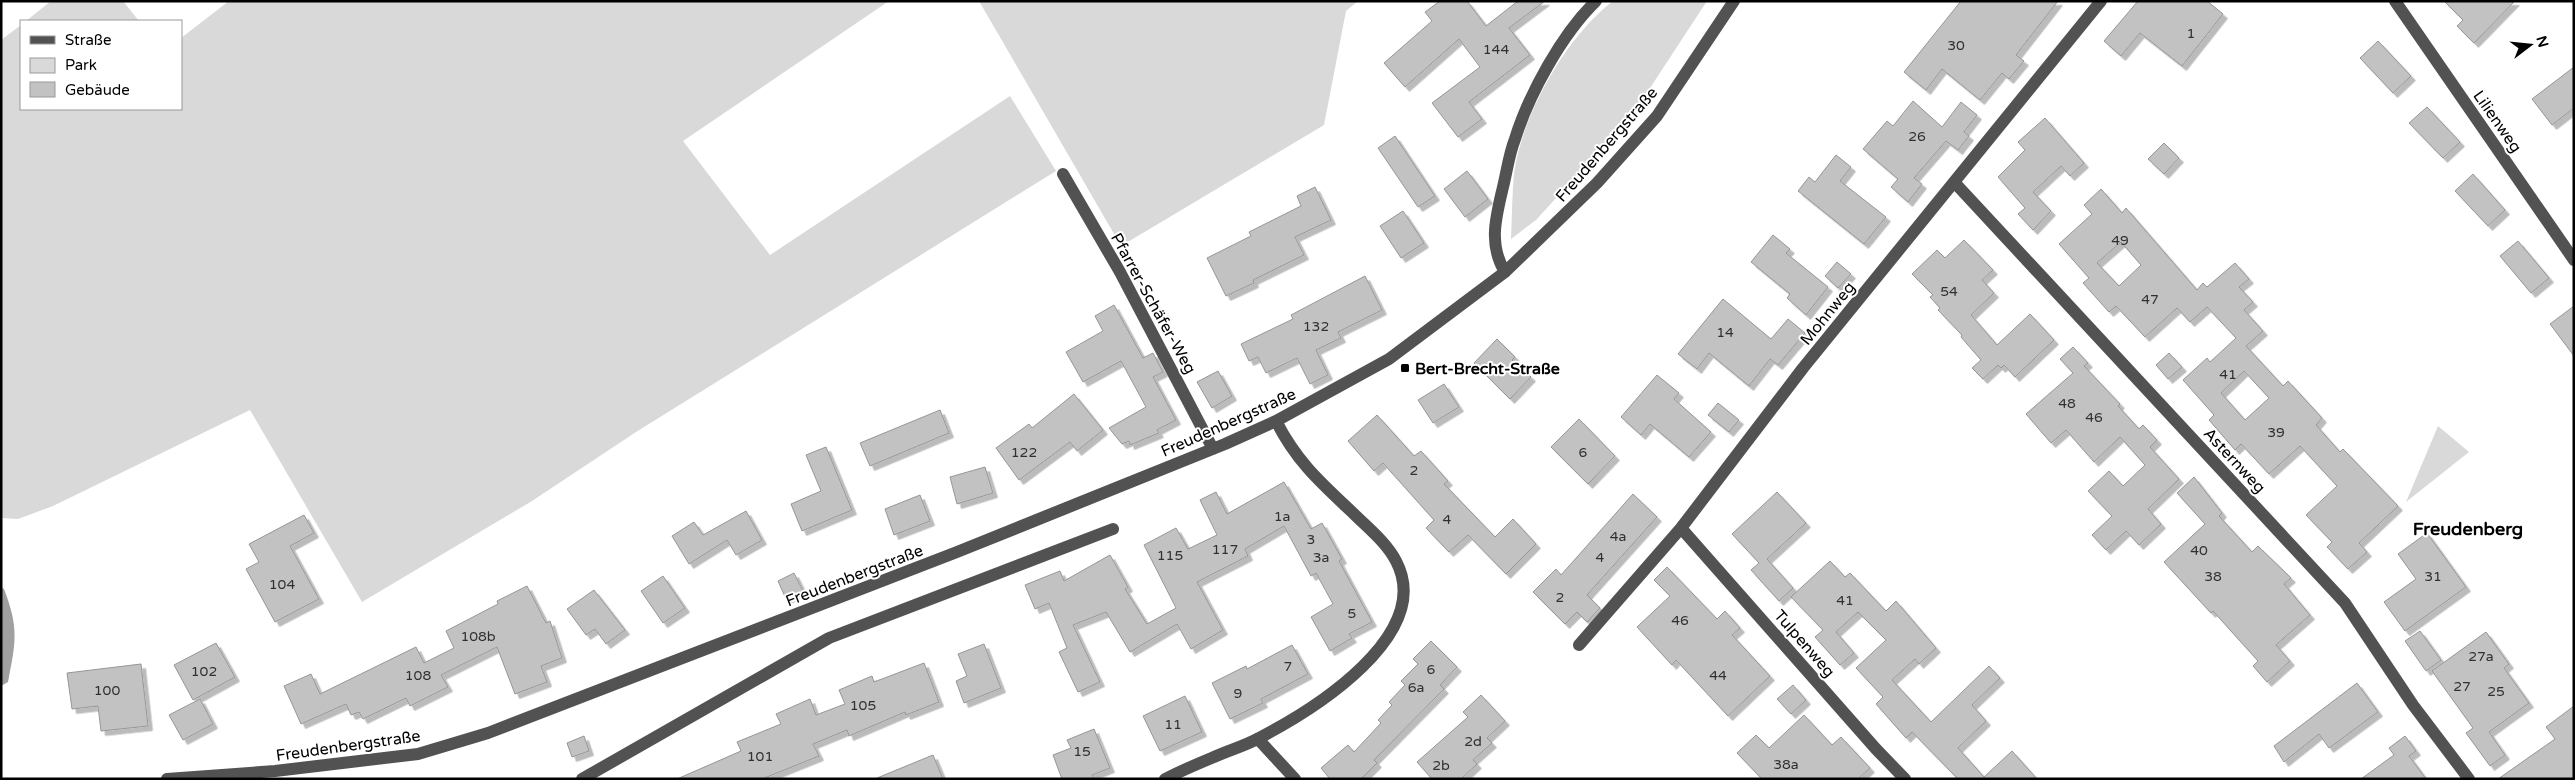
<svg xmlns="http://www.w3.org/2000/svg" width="2575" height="780" font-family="'Varela Round',sans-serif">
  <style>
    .green { fill: #d9d9d9 }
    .water { fill: #a0a0a0 }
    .building { fill: #c2c2c2; stroke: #969696; fill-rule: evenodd; filter: url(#shadow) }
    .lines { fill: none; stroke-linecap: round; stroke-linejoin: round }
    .minor { stroke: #525252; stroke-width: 12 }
    .poi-dot { fill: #000; stroke: #fff; stroke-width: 2 }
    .labels { text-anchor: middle; stroke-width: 4; stroke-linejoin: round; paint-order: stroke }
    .number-label { font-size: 14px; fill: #303030 }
    .street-label { font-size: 16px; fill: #000; stroke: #fff }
    .poi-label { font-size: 16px; font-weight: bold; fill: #000; stroke: #fff; text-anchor: start }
    .neighbourhood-label { font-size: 18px; font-weight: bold; fill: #000; stroke: #fff }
  </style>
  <defs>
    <filter id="shadow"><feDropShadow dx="4.5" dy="4.5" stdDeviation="0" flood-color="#0004"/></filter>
  </defs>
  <rect width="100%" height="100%" fill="#fff"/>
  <path class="green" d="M51 1H123L139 21H26Z
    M229 1H889L683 141 770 255 1010 96 1056 171 636 432 532 501 362 602 250 410 53 506 18 519 1 518V40L21 25V109H181V38Z
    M979 1H1358L1346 11 1324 125 1121 246Z
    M1613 1H1707L1635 111 1536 220 1511 239C1512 217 1512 195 1514 174 1522 114 1566 37 1613 1Z
    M2438 426 2469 452 2406 502Z"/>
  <path class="water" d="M1 587 4 589C19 628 16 642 8 682L1 686Z"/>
  <path class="building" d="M1440 1H1467L1486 26 1518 1H1545L1509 28 1530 55 1469 102 1482 119 1458 137 1432 103 1480 67 1459 39 1405 87 1384 63 1432 21 1425 12Z
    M1961 1H2058L2016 55 2024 61 2009 79 2002 73 1980 100 1942 69 1926 90 1904 72Z
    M2138 1H2207L2223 14 2182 66 2140 33 2121 56 2104 41Z
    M2444 1H2515L2474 43 2457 26 2463 20Z
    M2378 41 2411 76 2393 93 2360 58Z
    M2574 67V108L2552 125 2532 99Z
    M1913 101 1942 127 1961 102 1977 115 1964 132 1969 136 1958 150 1946 141 1914 178 1922 184 1908 202 1891 187 1898 179 1863 149 1887 121 1893 126Z
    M2427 107 2460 142 2443 158 2409 123Z
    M2045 118 2084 163 2070 176 2061 166 2033 192 2051 211 2033 230 2018 214 2025 208 1998 177 2025 150 2018 142Z
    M1395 136 1435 196 1418 207 1378 148Z
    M2164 143 2179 158 2164 174 2148 159Z
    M1836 155 1851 167 1840 181 1886 217 1864 244 1798 191 1809 177 1815 182Z
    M1467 171 1488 199 1465 217 1444 189Z
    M2473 174 2505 210 2488 226 2455 191Z
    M1315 187 1331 220 1295 237 1304 255 1253 280 1254 283 1226 296 1207 258 1251 236 1249 232 1301 206 1297 196Z
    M2101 189 2122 213 2126 208 2197 290 2203 283 2207 287 2235 263 2249 279 2239 287 2253 302 2244 310 2263 331 2246 346 2283 386 2288 381 2322 418 2316 425 2340 452 2343 449 2398 506 2359 543 2367 552 2348 569 2327 547 2332 542 2306 515 2337 486 2300 446 2269 474 2241 444 2235 450 2209 420 2214 415 2183 380 2207 358 2210 362 2236 338 2207 307 2190 322 2177 308 2145 337 2116 306 2109 312 2083 283 2089 278 2059 244 2092 214 2084 205ZM2121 242 2141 265 2119 286 2097 263ZM2244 371 2269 398 2245 420 2221 393Z
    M1403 211 1424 243 1401 258 1380 226Z
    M1773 235 1790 249 1786 253 1828 287 1806 315 1787 298 1790 294 1751 262Z
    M1964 240 1993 270 1982 280 1994 293 1971 315 1997 345 2030 314 2054 340 2015 377 2004 365 2001 368 1998 365 1983 379 1972 368 1981 360 1961 337 1962 335 1938 310 1940 308 1930 297 1933 295 1912 274 1937 250 1945 258Z
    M2518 241 2549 278 2531 293 2500 256Z
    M1837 262 1851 274 1838 288 1825 276Z
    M1365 276 1382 310 1338 332 1341 338 1316 350 1328 375 1310 384 1297 358 1266 373 1258 357 1249 361 1241 344 1293 319 1291 315Z
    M1723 299 1771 339 1788 319 1805 333 1778 365 1770 359 1749 386 1709 353 1697 369 1678 354Z
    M1114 305 1143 358 1153 353 1163 372 1153 377 1176 420 1157 430 1159 433 1130 445 1129 441 1122 444 1109 428 1146 407 1121 361 1083 382 1066 352 1103 331 1095 316Z
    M2574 306V356L2550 324Z
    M1497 339 1515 357 1512 360 1531 377 1510 399 1474 363Z
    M2073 347 2088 363 2084 366 2120 404 2118 406 2139 429 2143 425 2157 440 2150 447 2179 479 2148 509 2161 524 2139 545 2126 531 2106 550 2092 535 2112 516 2088 491 2109 471 2123 486 2145 465 2120 437 2094 462 2066 430 2051 443 2026 414 2073 373 2060 359Z
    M2169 353 2182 367 2168 379 2156 365Z
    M1218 371 1232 396 1212 408 1197 382Z
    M1657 375 1679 393 1674 399 1711 432 1689 457 1650 424 1641 435 1621 417Z
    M1444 384 1459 407 1433 423 1418 400Z
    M1074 394 1103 430 1077 451 1070 442 1019 480 996 448 1029 424 1032 428Z
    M1718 403 1739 420 1729 432 1708 415Z
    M940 410 949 433 870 466 860 443Z
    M1377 415 1414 456 1421 451 1448 481 1444 484 1495 537 1513 519 1536 544 1506 574 1468 535 1449 552 1426 528 1434 520 1383 463 1374 471 1348 441Z
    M1579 419 1615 456 1588 484 1551 447Z
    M826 447 852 510 802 531 791 504 821 491 806 455Z
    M985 467 993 493 957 504 950 477Z
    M2194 477 2222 513 2219 516 2252 552 2258 546 2291 578 2284 584 2310 615 2276 645 2290 661 2267 682 2253 666 2258 661 2213 611 2211 613 2164 562 2205 524 2177 493Z
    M1284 482 1311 529 1322 523 1342 559 1339 561 1372 622 1349 634 1352 638 1330 651 1311 617 1333 604 1316 573 1311 576 1284 526 1245 549 1248 556 1197 582 1223 630 1191 649 1177 624 1130 652 1106 612 1073 625 1100 682 1078 692 1059 652 1067 648 1049 603 1035 609 1025 585 1060 571 1064 581 1110 555 1128 587 1125 589 1147 624 1176 608 1144 545 1176 528 1188 549 1217 535 1200 500 1216 492 1227 514Z
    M1777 492 1806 523 1767 559 1793 588 1779 601 1751 570 1759 563 1732 534Z
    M1633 494 1657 517 1587 595 1600 608 1587 622 1577 612 1565 624 1533 592 1556 569 1561 575Z
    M920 495 930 521 894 535 885 509Z
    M746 511 762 540 736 555 727 540 689 564 672 536 694 522 703 535Z
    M304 515 314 533 290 546 319 599 275 622 246 569 259 562 249 544Z
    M2427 533 2466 587 2405 631 2384 602 2416 579 2398 554Z
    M1830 561 1845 577 1850 573 1886 611 1896 601 1936 648 1919 664 1915 659 1892 680 1931 722 1989 666 2000 678 1972 705 1986 721 1958 748 1984 777 2012 751 2037 779H1958L1912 732 1906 738 1876 704 1883 697 1856 668 1886 640 1858 612 1836 632 1854 653 1840 665 1815 637 1823 630 1791 597Z
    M1667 567 1717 619 1725 611 1740 628 1732 635 1770 676 1728 716 1676 660 1672 665 1637 627 1670 596 1654 580Z
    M794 573 803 591 786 599 778 581Z
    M663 576 685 608 663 623 641 591Z
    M527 586 546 623 550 621 562 658 541 666 547 682 515 694 497 647 441 675 448 687 410 706 406 698 363 719 359 712 351 715 346 704 301 724 284 686 311 674 320 694 416 647 424 663 454 648 446 631 498 604 497 601Z
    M594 590 625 630 606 644 595 629 586 635 567 609Z
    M2420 631 2441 660 2426 671 2405 641Z
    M2486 632 2509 664 2504 668 2529 703 2489 732 2505 755 2490 766 2466 733 2473 728 2432 671Z
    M1431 641 1457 667 1440 685 1444 689 1374 760 1377 763 1361 779H1330L1321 768 1348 745 1354 752 1381 723 1378 720 1392 705 1389 702 1405 685 1401 681 1418 664 1413 659Z
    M216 643 235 677 193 700 174 665Z
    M984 644 1001 688 964 703 956 681 967 676 958 654Z
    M1292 645 1308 674 1261 699 1263 703 1230 719 1212 683 1246 666 1247 669Z
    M924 663 939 702 906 715 905 712 849 736 847 730 813 744 819 756 762 779H677L741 751 737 742 781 724 776 714 810 699 816 715 845 704 839 690 872 676 874 682Z
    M141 664 148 726 101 731 98 706 72 709 67 673Z
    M2357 683 2378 712 2329 748 2319 734 2284 762 2274 746Z
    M1793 685 1806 700 1791 714 1777 699Z
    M1481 695 1505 721 1487 738 1492 743 1473 760 1477 764 1461 779H1432L1417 762 1468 717 1463 712Z
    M1185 696 1202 732 1160 751 1143 716Z
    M200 699 213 724 183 740 169 715Z
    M2574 706V779H2498L2555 739 2546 727Z
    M1804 715 1832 745 1841 737 1870 768 1858 779H1762L1737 753 1756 735 1769 748Z
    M1094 729 1110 768 1092 775 1094 779H1062L1053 755 1071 748 1067 740Z
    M584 736 589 751 572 757 567 743Z
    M2405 736 2416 751 2409 756 2426 779H2361L2394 755 2389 748Z
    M933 755 943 779H877V778Z"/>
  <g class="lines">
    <path class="minor" d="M2395 1 2574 260
      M1063 174 1120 272 1213 449
      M1955 183 2345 603 2413 705 2469 779
      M1505 272C1488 244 1496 217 1503 187 1507 171 1509 154 1515 139 1529 94 1562 34 1596 1
      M1681 528 1876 749 1905 779
      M1579 645 1681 528 1803 368 2101 1
      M1258 739 1295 779
      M167 779 275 771 418 754 488 733 957 552 1225 444 1276 421 1389 359 1505 272 1597 183 1657 116 1734 1
      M582 779 829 638 1113 529
      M1165 779C1181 771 1197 764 1214 757 1229 750 1245 746 1259 738 1313 710 1435 635 1396 561 1386 542 1368 528 1353 513 1320 482 1297 462 1276 421"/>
  </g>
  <rect class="poi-dot" x="1400" y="363" width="10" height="10" rx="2.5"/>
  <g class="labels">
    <g class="number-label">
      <text x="2191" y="38">1</text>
      <text x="1956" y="50">30</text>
      <text x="1496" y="54">144</text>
      <text x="1917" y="141">26</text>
      <text x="2120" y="245">49</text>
      <text x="1949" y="296">54</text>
      <text x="2150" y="304">47</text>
      <text x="1316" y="331">132</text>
      <text x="1725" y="337">14</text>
      <text x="2228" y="379">41</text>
      <text x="2067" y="408">48</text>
      <text x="2094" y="422">46</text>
      <text x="2276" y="437">39</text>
      <text x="1024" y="457">122</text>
      <text x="1583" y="457">6</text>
      <text x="1414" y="475">2</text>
      <text x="1282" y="521">1a</text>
      <text x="1447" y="524">4</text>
      <text x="1618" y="541">4a</text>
      <text x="1311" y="544">3</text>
      <text x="1225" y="554">117</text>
      <text x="2199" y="555">40</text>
      <text x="1170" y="560">115</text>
      <text x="1321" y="562">3a</text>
      <text x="1600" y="562">4</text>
      <text x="2213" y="581">38</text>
      <text x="2433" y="581">31</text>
      <text x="282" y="589">104</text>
      <text x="1560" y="602">2</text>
      <text x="1845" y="605">41</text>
      <text x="1352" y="618">5</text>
      <text x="1680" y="625">46</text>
      <text x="478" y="641">108b</text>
      <text x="2481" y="661">27a</text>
      <text x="1288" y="671">7</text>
      <text x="1431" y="674">6</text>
      <text x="204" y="676">102</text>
      <text x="418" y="680">108</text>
      <text x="1718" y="680">44</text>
      <text x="2462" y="691">27</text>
      <text x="1416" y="692">6a</text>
      <text x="107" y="695">100</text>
      <text x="2496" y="696">25</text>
      <text x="1238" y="698">9</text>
      <text x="863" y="710">105</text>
      <text x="1173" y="729">11</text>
      <text x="1473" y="746">2d</text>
      <text x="1082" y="756">15</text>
      <text x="760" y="761">101</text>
      <text x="1786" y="769">38a</text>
      <text x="1441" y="770">2b</text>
    </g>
    <g class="street-label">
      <text transform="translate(2498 121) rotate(55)" y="6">Lilienweg</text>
      <text transform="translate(1606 144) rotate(-49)" y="6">Freudenbergstraße</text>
      <text transform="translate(1154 303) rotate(61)" y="6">Pfarrer-Schäfer-Weg</text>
      <text transform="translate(1827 313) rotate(-51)" y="6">Mohnweg</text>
      <text transform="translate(1228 422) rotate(-24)" y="6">Freudenbergstraße</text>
      <text transform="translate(2235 460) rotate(47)" y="6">Asternweg</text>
      <text transform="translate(854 575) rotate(-21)" y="6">Freudenbergstraße</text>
      <text transform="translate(1805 643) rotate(49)" y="6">Tulpenweg</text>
      <text transform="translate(348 745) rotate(-8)" y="6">Freudenbergstraße</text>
    </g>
    <g class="poi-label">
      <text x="1415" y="374">Bert-Brecht-Straße</text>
    </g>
    <g class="neighbourhood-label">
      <text x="2468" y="535">Freudenberg</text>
    </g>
  </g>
  <rect width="2575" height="780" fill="none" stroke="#000000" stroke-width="5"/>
  <rect x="20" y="20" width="162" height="90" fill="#ffffff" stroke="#999999"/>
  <rect x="30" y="36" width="25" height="8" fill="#525252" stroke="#999999"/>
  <text x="65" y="45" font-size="15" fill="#000000">Straße</text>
  <rect x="30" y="58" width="25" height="15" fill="#d9d9d9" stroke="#999999"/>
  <text x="65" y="70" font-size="15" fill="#000000">Park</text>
  <rect x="30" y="82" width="25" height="15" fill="#c2c2c2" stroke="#999999"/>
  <text x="65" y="95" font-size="15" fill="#000000">Gebäude</text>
  <g transform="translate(2530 45) rotate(74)" stroke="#ffffff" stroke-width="4" paint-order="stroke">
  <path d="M0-4L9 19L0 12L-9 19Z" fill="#000000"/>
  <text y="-8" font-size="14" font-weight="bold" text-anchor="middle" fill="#000000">N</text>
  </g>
</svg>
